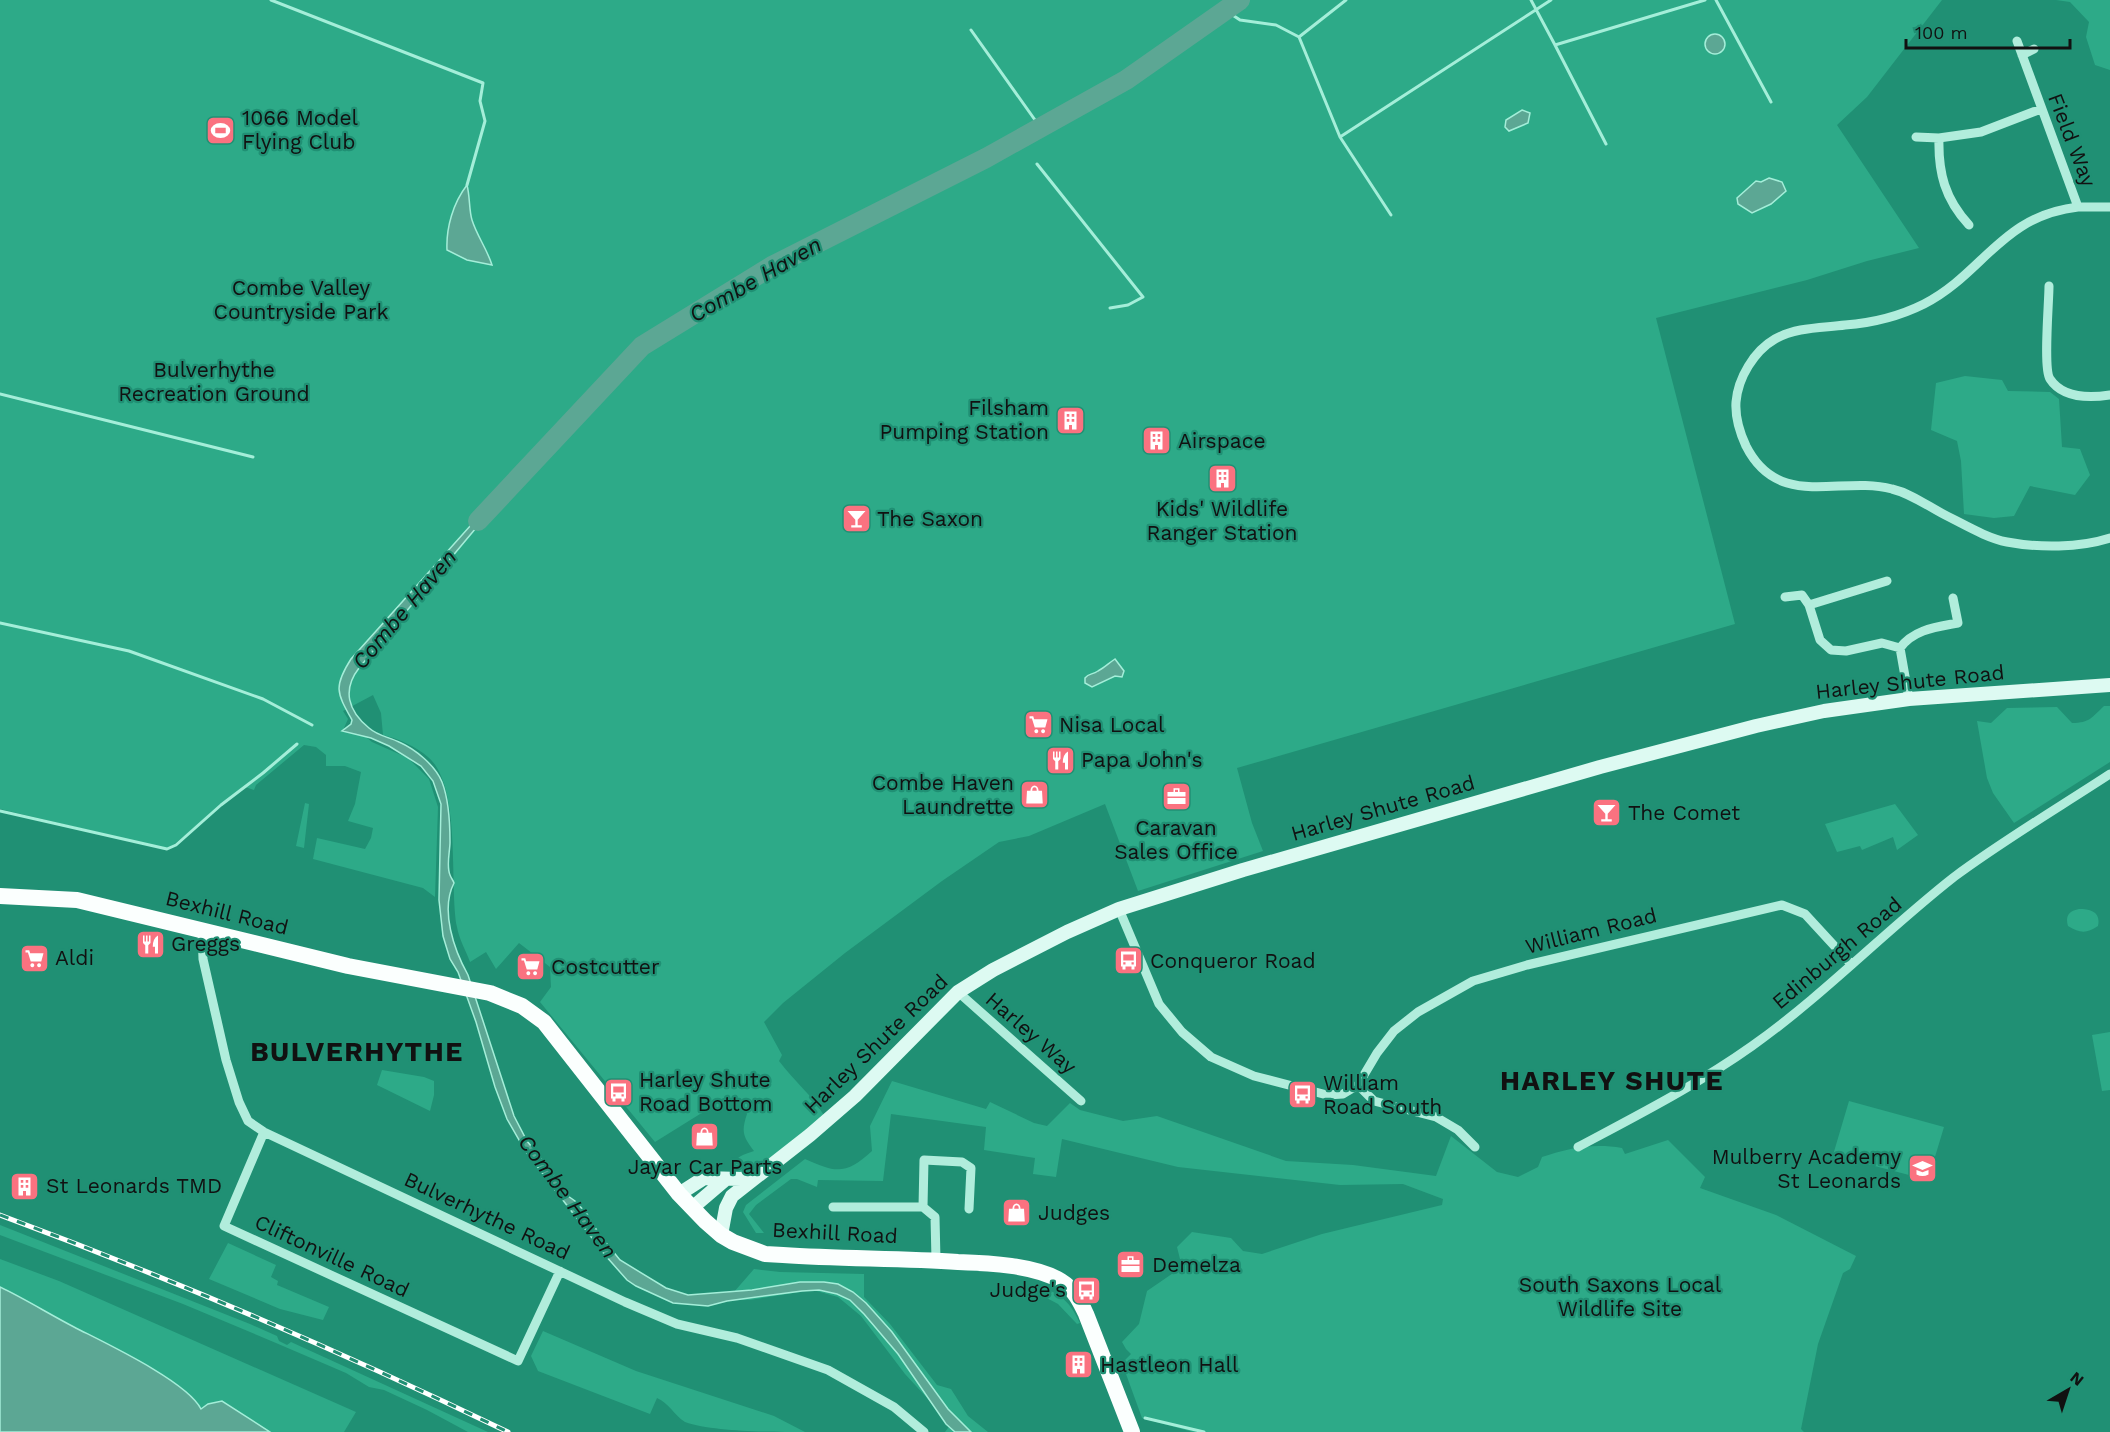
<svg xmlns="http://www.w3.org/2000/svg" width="2110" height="1432" font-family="'Work Sans',sans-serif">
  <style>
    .green { fill: #2daa88 }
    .water { fill: #5ca794; stroke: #a4eed9; stroke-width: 1.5 }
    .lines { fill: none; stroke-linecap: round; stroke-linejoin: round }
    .stream { stroke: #a4eed9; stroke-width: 3 }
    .river { stroke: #5ca794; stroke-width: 20 }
    .minor { stroke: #b1eddc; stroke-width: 9 }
    .secondary { stroke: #ddfaf2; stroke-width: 14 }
    .trunk { stroke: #fbfffe; stroke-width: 16 }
    .rail-casing { stroke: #fff; stroke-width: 5 }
    .rail { stroke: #209074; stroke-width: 3; stroke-dasharray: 9; stroke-linecap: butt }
    .labels { text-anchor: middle; stroke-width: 4.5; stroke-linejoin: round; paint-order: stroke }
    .poi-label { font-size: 21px; fill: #111; stroke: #209074; text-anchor: start }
    .street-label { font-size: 21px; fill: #111; stroke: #209074 }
    .park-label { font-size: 21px; fill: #111; stroke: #209074 }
    .water-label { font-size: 22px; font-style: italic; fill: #111; stroke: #209074 }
    .district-label { font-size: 27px; font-weight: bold; letter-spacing: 1.5px; fill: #111; stroke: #209074 }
  </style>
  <rect width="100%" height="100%" fill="#209074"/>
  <path class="green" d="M0 0H1942L1867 97 1837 125 1919 248 1867 261 1807 280 1656 318 1735 624 1237 768 1252 823 1263 851 1138 891 1105 804 1029 836 999 842 942 881 845 953 783 1003 764 1022 782 1055 779 1061C794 1081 813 1096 825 1117L763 1171 736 1172C730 1158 742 1155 754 1151 743 1136 741 1132 747 1114L739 1100 700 1114 655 1142 540 1002 551 987 550 967 519 943 496 969 486 952 470 962C466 951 459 939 457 927 449 884 462 786 428 757 415 746 399 739 383 735L381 713 373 695 343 711 348 719 344 728 360 732 372 742 408 758 429 779 438 807 435 897 423 888 313 859 317 838 365 849 371 838 373 828 348 821 355 804 361 772 345 766H326V755L316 747 304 745 256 785 254 790 245 787 168 849 0 809Z
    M2056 0H2110V70L2095 65 2086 37 2089 22 2070 2Z
    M1965 376 2002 380 2008 391 2050 392 2059 399 2062 447 2080 449 2090 475 2075 495 2030 486 2014 516 1994 518 1964 514 1961 461 1957 441 1931 430 1936 383Z
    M2104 706H2110V762L2014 823 1993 793 1987 778 1977 721 1991 723 2007 708 2057 707 2072 723C2090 723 2092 717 2104 706Z
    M305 803 309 804 304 848 296 846Z
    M1895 804 1918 835 1897 850 1893 837 1862 850 1860 846 1837 852 1825 824Z
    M2079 909C2091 909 2101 912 2098 926 2086 934 2080 933 2068 926 2065 916 2069 911 2079 909Z
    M2110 1032V1090L2102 1091 2092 1035Z
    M382 1070 424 1077 434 1081V1095L430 1111 377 1085Z
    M892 1081 986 1109 990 1102 1034 1123 1047 1126 1070 1103 1080 1110 1123 1121 1157 1116 1286 1161 1353 1165 1436 1176 1451 1136 1497 1172 1518 1177 1538 1167 1542 1157C1569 1148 1593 1143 1622 1148L1625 1154 1668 1140 1705 1177 1700 1188 1776 1215 1856 1256 1850 1269 1843 1273 1818 1344 1801 1429 1804 1432H1193L1142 1418 1122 1363 1131 1354 1126 1349 1122 1342 1139 1324 1147 1291 1182 1267 1177 1247 1192 1232 1231 1238 1243 1251 1262 1254 1322 1234 1442 1205 1443 1199 1403 1184 1340 1185 1178 1167 1062 1139 1056 1177 1033 1174 1035 1158 984 1150 986 1127 891 1114 883 1181 818 1180 817 1187 797 1179H791L756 1205 749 1214 764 1233H756L743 1212 746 1205 805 1159C836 1173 846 1175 872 1151L870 1126Z
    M1849 1101 1944 1127 1928 1180 1833 1155Z
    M0 1225 250 1324 277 1336 279 1341 287 1345 291 1342 488 1432H468L427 1410 384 1390 369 1387 346 1373 276 1343 183 1304 0 1235Z
    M228 1243 276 1265 271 1277 278 1281 277 1285 329 1307 323 1320 280 1309 209 1279Z
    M0 1259 59 1281 356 1412 344 1432H0Z
    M754 1269 780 1272 864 1274V1297L890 1324 937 1385 951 1389 968 1416 988 1432H945L951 1424 905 1374 861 1316 838 1297 813 1290 750 1300H727Z
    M1046 1289C1064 1296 1072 1306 1080 1323L1077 1324 1058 1304 1043 1296Z
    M543 1331 636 1371 774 1416 805 1432C772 1432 713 1432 685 1422 674 1415 669 1403 657 1398L650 1414 538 1371 531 1356Z"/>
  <path class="water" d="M1705 44a10 10 0 1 1 20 0a10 10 0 1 1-20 0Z
    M1522 110 1530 113 1528 123 1509 131 1505 127 1506 120Z
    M1769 178 1782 182 1786 191 1771 204 1752 213 1738 204 1737 198 1756 181 1761 182Z
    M467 185C470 196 469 211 472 220 477 236 487 249 492 265L467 260 447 250C446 228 453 203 467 185Z
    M494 502 486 516 359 668C342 690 348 711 369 728 378 736 389 737 399 742 415 749 435 765 442 782 449 800 450 823 450 842 450 851 446 866 450 875 451 878 453 880 454 883 440 910 454 950 468 975L514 1116 527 1141 548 1167 568 1196 575 1201 587 1214 599 1234 620 1260 666 1288 688 1295 752 1290 800 1282H824L838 1284 853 1292 866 1303 892 1332 948 1409 971 1432H955L946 1424 898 1354 864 1314 850 1300 837 1294 819 1290 802 1291 727 1301 708 1306 673 1303 636 1286 627 1280 605 1255 526 1152 507 1119 495 1087 476 1022 458 972 450 959 443 936 439 900 441 804 433 781 421 766 389 746 371 738 342 731 351 724 352 720C337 693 333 687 351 659L471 525Z
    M1115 659 1124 671 1122 677 1115 676 1092 687 1085 683V678C1089 673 1092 675 1098 671 1104 668 1109 663 1115 659Z
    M0 1287C25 1299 49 1314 74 1327 103 1342 187 1381 201 1409L208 1404 222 1401 270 1432H0Z"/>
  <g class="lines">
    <path class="stream" d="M271 0 483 83 480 101 485 121 467 185
      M1531 0 1555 45 1705 0
      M1716 0 1771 102
      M1225 10 1240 20 1276 25 1299 37 1346 0
      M971 30 1040 127
      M1299 37 1340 137 1391 215
      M1555 45 1606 144
      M1340 137 1551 0
      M1037 164 1143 297 1128 305 1110 308
      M0 394 253 457
      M0 623 129 651 263 699 312 725
      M0 811 167 849 176 845 221 805 263 773 297 744
      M1145 1418 1204 1432"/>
    <path class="river" d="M478 521 642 346 772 266 986 158 1126 80 1240 0"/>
    <path class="minor" d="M2017 41 2078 207H2110
      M2022 55 2034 49
      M1916 137 1939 138
      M2078 207C2001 216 1984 273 1924 304 1900 316 1872 323 1845 325 1822 328 1796 327 1775 339 1754 351 1738 378 1736 402 1735 417 1740 433 1746 446 1779 511 1840 475 1892 489 1913 494 1930 508 1949 517 1967 526 1987 538 2007 542 2039 548 2079 548 2110 538
      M1969 225C1945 199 1938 173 1939 138L1981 132 2041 109
      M2049 286C2049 303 2043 369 2050 379 2063 399 2090 398 2110 395
      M1785 597 1802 595 1809 605 1887 581
      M1809 605 1820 640 1831 650 1846 651 1882 643 1900 648C1914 629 1937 627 1958 623L1953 598
      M1900 648 1909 699
      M1119 909 1159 1004 1182 1032 1211 1057 1254 1076 1327 1095 1343 1094 1358 1085 1374 1101 1436 1117 1458 1130 1475 1147
      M202 929 203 959 226 1060 239 1102 248 1121 264 1132 625 1302 677 1324 737 1338 828 1370 894 1407 924 1432
      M958 992 1081 1101
      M1358 1085 1377 1053 1394 1031 1418 1012 1473 981 1527 965 1782 905 1805 914 1851 964
      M264 1132 224 1226 518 1361 560 1271
      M1578 1147C1638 1115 1697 1085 1752 1046 1824 995 1885 931 1954 877 2004 840 2058 808 2110 774
      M833 1207H923L935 1217 936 1260
      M923 1207 924 1160 962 1162 971 1168 969 1209"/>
    <path class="secondary" d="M679 1194 704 1178 741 1179 753 1177
      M692 1208 726 1179
      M721 1235 726 1208 732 1196 810 1135 855 1096 958 992 993 970 1067 932 1119 909 1243 870 1600 767 1756 726 1824 711 1909 699 2110 685"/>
    <path class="trunk" d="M0 896 77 900 348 966 490 993 522 1006 544 1022 679 1194 705 1221 721 1235 733 1242 765 1254 783 1255C841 1259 899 1258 958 1262 988 1263 1035 1265 1061 1281 1074 1289 1080 1301 1086 1314L1132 1432"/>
    <defs>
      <path id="rail" d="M0 1215C173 1279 342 1352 508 1432"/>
    </defs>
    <use href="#rail" class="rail-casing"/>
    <use href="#rail" class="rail"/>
  </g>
  <defs>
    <symbol id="stadium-square" viewBox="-11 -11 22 22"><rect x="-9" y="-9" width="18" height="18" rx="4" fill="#fa7280" stroke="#209074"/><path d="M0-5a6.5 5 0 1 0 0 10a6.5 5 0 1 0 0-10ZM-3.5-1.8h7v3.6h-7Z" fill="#fff"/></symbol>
    <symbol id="building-square" viewBox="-11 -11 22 22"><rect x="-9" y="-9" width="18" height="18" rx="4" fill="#fa7280" stroke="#209074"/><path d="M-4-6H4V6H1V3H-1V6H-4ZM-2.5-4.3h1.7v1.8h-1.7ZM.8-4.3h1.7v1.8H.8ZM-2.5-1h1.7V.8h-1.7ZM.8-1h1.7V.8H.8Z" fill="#fff"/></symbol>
    <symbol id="bar-square" viewBox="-11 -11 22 22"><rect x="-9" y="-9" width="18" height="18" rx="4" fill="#fa7280" stroke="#209074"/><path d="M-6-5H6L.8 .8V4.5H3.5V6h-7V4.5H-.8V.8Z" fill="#fff"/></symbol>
    <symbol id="supermarket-square" viewBox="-11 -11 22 22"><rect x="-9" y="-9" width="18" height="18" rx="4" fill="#fa7280" stroke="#209074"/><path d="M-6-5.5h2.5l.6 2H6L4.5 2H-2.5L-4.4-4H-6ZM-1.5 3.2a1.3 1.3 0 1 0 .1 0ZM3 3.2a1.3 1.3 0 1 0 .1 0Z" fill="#fff"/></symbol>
    <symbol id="restaurant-square" viewBox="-11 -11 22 22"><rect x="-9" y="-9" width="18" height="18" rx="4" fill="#fa7280" stroke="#209074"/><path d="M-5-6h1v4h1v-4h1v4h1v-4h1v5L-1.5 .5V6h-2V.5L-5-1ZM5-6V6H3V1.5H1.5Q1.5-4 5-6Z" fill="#fff"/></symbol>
    <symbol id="shop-square" viewBox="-11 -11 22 22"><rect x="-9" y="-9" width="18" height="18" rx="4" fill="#fa7280" stroke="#209074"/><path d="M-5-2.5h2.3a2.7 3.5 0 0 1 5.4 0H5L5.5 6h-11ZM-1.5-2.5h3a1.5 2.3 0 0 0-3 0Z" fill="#fff"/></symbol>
    <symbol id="office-square" viewBox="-11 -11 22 22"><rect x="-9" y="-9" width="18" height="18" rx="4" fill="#fa7280" stroke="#209074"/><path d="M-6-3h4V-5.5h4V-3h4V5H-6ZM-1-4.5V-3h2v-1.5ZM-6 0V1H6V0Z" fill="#fff"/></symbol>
    <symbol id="bus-square" viewBox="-11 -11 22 22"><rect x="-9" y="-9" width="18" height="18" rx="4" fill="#fa7280" stroke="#209074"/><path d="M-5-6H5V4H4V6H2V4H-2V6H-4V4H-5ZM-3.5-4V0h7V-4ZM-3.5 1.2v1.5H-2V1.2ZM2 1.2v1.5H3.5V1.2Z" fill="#fff"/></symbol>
    <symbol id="school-square" viewBox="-11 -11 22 22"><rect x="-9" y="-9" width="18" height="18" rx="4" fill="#fa7280" stroke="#209074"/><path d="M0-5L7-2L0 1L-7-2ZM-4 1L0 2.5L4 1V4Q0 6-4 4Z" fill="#fff"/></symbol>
  </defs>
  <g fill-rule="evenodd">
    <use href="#stadium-square" x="204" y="114" width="33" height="33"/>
    <use href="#building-square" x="1054" y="404" width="33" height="33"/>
    <use href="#building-square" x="1140" y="424" width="33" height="33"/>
    <use href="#building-square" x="1206" y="462" width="33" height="33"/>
    <use href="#bar-square" x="840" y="502" width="33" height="33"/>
    <use href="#supermarket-square" x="1022" y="708" width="33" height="33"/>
    <use href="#restaurant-square" x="1044" y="744" width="33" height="33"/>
    <use href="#shop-square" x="1018" y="778" width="33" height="33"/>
    <use href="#office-square" x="1160" y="780" width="33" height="33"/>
    <use href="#bar-square" x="1590" y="796" width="33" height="33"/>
    <use href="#restaurant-square" x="134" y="928" width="33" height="33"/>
    <use href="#supermarket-square" x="18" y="942" width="33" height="33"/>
    <use href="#bus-square" x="1112" y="944" width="33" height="33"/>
    <use href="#supermarket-square" x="514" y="950" width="33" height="33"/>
    <use href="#bus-square" x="602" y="1076" width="33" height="33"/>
    <use href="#bus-square" x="1286" y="1078" width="33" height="33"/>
    <use href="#shop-square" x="688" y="1120" width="33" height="33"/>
    <use href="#school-square" x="1906" y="1152" width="33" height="33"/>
    <use href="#building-square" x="8" y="1170" width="33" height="33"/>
    <use href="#shop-square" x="1000" y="1196" width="33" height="33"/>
    <use href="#office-square" x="1114" y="1248" width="33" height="33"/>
    <use href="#bus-square" x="1070" y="1274" width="33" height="33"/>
    <use href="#building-square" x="1062" y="1348" width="33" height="33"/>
  </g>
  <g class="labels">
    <g class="poi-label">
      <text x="242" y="125">1066 Model<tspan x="242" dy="24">Flying Club</tspan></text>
      <text x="1049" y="415" text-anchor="end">Filsham<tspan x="1049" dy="24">Pumping Station</tspan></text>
      <text x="1178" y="448">Airspace</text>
      <text x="1222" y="516" text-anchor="middle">Kids' Wildlife<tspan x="1222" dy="24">Ranger Station</tspan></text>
      <text x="877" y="526">The Saxon</text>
      <text x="1059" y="732">Nisa Local</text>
      <text x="1081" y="767">Papa John's</text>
      <text x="1014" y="790" text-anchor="end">Combe Haven<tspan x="1014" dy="24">Laundrette</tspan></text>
      <text x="1628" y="820">The Comet</text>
      <text x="1176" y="835" text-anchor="middle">Caravan<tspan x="1176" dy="24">Sales Office</tspan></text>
      <text x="171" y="951">Greggs</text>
      <text x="55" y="965">Aldi</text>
      <text x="1150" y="968">Conqueror Road</text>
      <text x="551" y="974">Costcutter</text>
      <text x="639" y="1087">Harley Shute<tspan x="639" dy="24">Road Bottom</tspan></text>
      <text x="1323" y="1090">William<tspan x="1323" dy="24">Road South</tspan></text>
      <text x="1901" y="1164" text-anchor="end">Mulberry Academy<tspan x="1901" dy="24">St Leonards</tspan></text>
      <text x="705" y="1174" text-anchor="middle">Jayar Car Parts</text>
      <text x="46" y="1193">St Leonards TMD</text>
      <text x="1038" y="1220">Judges</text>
      <text x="1152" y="1272">Demelza</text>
      <text x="1066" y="1297" text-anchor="end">Judge's</text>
      <text x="1100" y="1372">Hastleon Hall</text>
    </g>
    <g class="street-label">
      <text transform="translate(2072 140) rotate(69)" y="7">Field Way</text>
      <text transform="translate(1910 682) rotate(-6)" y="7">Harley Shute Road</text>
      <text transform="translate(1383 808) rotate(-16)" y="7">Harley Shute Road</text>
      <text transform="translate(227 913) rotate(14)" y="7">Bexhill Road</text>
      <text transform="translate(1591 931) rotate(-14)" y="7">William Road</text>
      <text transform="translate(1837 953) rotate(-40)" y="7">Edinburgh Road</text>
      <text transform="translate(1031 1033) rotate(41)" y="7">Harley Way</text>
      <text transform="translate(876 1044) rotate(-44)" y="7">Harley Shute Road</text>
      <text transform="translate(487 1216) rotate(25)" y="7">Bulverhythe Road</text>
      <text transform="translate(835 1233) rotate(3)" y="7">Bexhill Road</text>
      <text transform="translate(332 1256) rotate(25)" y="7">Cliftonville Road</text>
    </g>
    <g class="park-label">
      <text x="301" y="295">Combe Valley<tspan x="301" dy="24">Countryside Park</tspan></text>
      <text x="214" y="377">Bulverhythe<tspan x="214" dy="24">Recreation Ground</tspan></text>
      <text x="1620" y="1292">South Saxons Local<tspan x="1620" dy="24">Wildlife Site</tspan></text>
    </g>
    <g class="water-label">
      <text transform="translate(755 279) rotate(-30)" y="8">Combe Haven</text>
      <text transform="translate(404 609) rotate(-50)" y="8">Combe Haven</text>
      <text transform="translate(568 1196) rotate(53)" y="8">Combe Haven</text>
    </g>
    <g class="district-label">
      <text x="357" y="1061">BULVERHYTHE</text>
      <text x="1612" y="1090">HARLEY SHUTE</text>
    </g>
  </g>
  <g transform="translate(2068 1390) rotate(39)" stroke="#209074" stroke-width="4.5" paint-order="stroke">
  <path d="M0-4.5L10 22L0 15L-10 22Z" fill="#111111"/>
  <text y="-9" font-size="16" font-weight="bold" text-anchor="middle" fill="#111111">N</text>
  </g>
  <path d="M1906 39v9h164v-9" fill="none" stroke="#111111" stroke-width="3"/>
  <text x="1915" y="39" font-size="18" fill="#111111" stroke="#209074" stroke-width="4.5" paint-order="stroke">100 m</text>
</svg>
